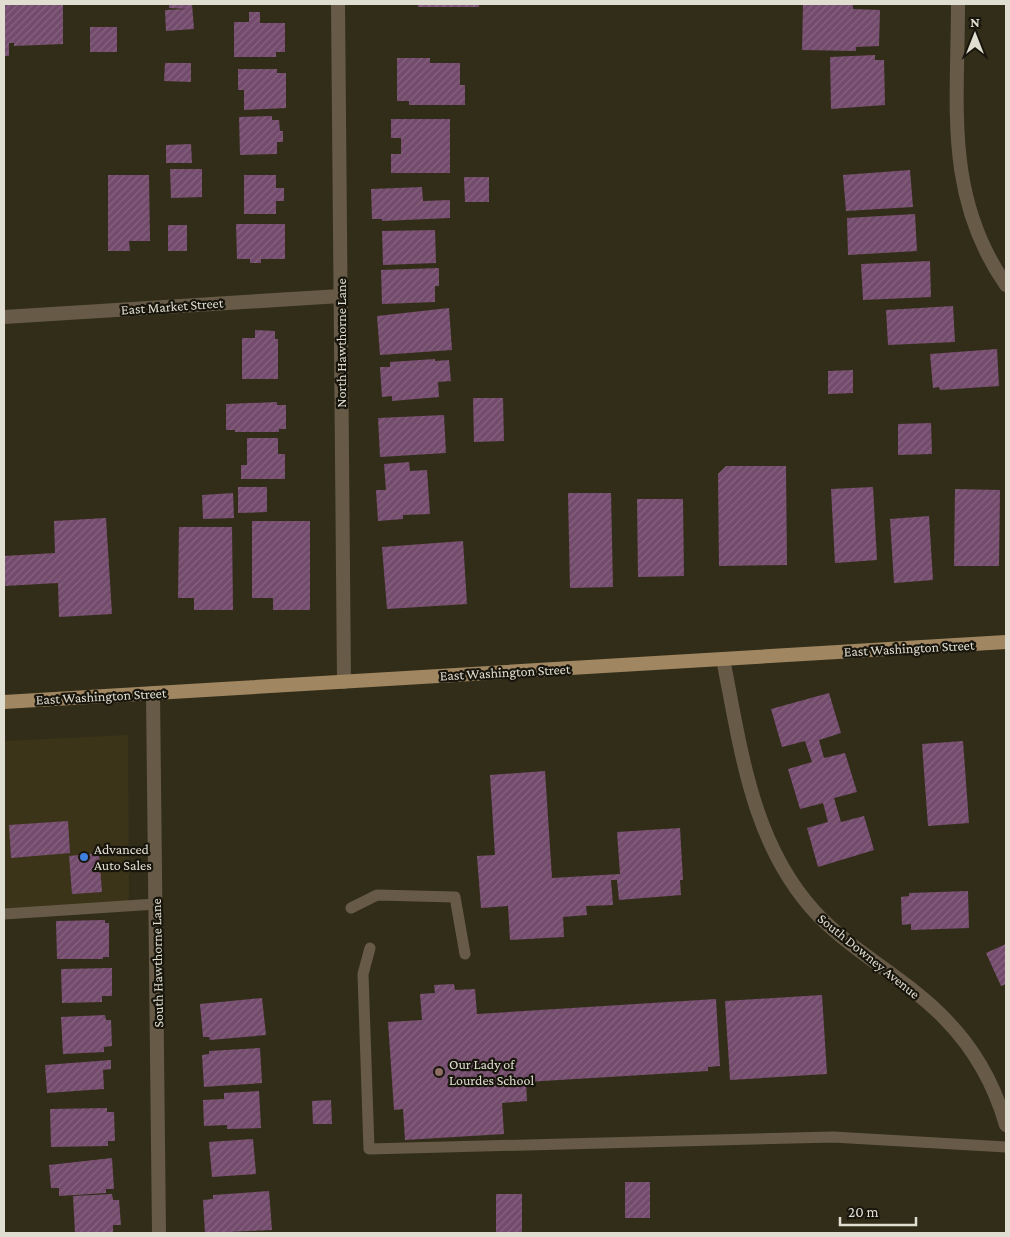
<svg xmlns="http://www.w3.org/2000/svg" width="1010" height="1237" font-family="'Crimson Pro',serif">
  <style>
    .built { fill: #3b3419 }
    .building { fill: url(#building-hatch) }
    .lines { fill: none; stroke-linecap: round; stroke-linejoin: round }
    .service { stroke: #675b48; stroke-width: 11 }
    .minor { stroke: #675b48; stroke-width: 14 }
    .primary { stroke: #a18761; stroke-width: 14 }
    .shop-dot { fill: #3f7fe0; stroke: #18150c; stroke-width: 2 }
    .education-dot { fill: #8d6e63; stroke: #18150c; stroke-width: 2 }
    .labels { text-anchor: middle; stroke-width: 4.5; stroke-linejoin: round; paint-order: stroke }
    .street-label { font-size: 14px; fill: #e0ddd1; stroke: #18150c }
    .poi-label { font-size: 14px; fill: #e0ddd1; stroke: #18150c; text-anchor: start }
  </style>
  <defs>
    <pattern id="building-hatch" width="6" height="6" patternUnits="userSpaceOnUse" patternTransform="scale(1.25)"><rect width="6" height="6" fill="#734b6c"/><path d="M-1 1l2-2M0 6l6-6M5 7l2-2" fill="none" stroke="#876480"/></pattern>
  </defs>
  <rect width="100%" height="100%" fill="#322d19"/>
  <path class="built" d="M128 735 129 906 4 914V741Z"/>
  <path class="building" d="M4 4H63V44L14 46V43H9V56H4Z
    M169 4H192L194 29 166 31 165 10 188 9 169 8Z
    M418 4H479V7H418Z
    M803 4H853V9L880 10 879 46 856 47V51L802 50Z
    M249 12H260V23H285V52H276V57H234V22H249Z
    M90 27H117V52H90Z
    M875 55V60H884L885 105 831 109 830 57Z
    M397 58H430V63H460V85H465V105H409V101H397Z
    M165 63H191V82L164 81Z
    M238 69H277V73H286V108L244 110V90H238Z
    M272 116V120H279L280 131H283V142H277V154L240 155 239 117Z
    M391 119H450V173H391V154H401V138H391Z
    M191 144 192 163H166V145Z
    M170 169H202V197L171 198Z
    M910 170 913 207 846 211 843 175Z
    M108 175H149L150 241H129L130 251H108Z
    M244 175H276V188H284V201H276V214H244Z
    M464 177H489V202H465Z
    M422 187 423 201 450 200V218L382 221V219H372L371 189Z
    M915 214 917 251 848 255 847 218Z
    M236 224H285V259H261V263H250V259H237Z
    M168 225H187V251H168Z
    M435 230 436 263 383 265 382 231Z
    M930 261 931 297 863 300 861 264Z
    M439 268V286H435V302L382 304 381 270Z
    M953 306 955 342 888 345 886 310Z
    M449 308 452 350 380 355 377 316Z
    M255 330 275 331V339H278V379H242V338H255Z
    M997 349 999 386 940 390 939 387 933 388 930 354Z
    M435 359V361L449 360 451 381 438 382 439 397 392 401V396L382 397 380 367H390V362Z
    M853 370V393L828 394V371Z
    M473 398H503L504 441 474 442Z
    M277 402V405H286V429H279V432H235V430H226V404Z
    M444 415 446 453 380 457 378 418Z
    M931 423 932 454 898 455V424Z
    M247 438H278V454H285V479H241V465H247Z
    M409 462 410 471 427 470 430 514 403 515V519L378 521 376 490H386L384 464Z
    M726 466H786L787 565 719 566 718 474Z
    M238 487H267V512L238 513Z
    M873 487 877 560 835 563 831 489Z
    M955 489 1000 490 999 566H954Z
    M233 493 234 518 203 519 202 495Z
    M568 493H611L613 587 570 588Z
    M637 499H683L684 576 638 577Z
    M929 516 933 580 894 583 890 519Z
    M106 518 112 614 59 617 58 583 4 586V556L55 553 54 521Z
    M252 521H310V610H273V598H252Z
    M179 527H232L233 610H194V598H178Z
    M463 541 467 604 387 609 382 547Z
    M829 693 841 733 819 740 824 758 845 753 857 792 834 798 841 822 864 816 874 850 818 867 807 828 828 822 823 803 800 809 788 769 812 762 805 741 782 747 771 709Z
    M963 741 969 823 928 826 922 744Z
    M545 771 552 878 620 874 617 832 680 828 683 880H680L681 895 619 900 617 880H611L613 905 586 906 587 915 563 917 564 937 510 940 508 906 481 908 477 856 495 855 490 775Z
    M68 821 70 853 11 858 9 825Z
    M99 853 102 892 72 894 69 856Z
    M968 891 969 928 911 930V924L902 925 901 897 909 896V893Z
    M105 920V923H109V957H103V959H57L56 921Z
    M1006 944V984L1001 986 986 953Z
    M112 968V996H102V1002L62 1003 61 969Z
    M454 984 455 990 475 989 477 1014 716 999 720 1066 708 1067V1071L526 1082 527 1101 502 1103 504 1134 405 1140 403 1109 394 1110 388 1022 422 1020 420 994 435 993 434 985Z
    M822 995 827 1074 730 1080 725 1001Z
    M262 998 266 1035 210 1040 209 1037H203L200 1004Z
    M105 1015 106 1020H111L112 1046 104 1047V1052L63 1054 61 1017Z
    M260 1048 262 1083 204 1087 202 1055 209 1054V1051Z
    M111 1060V1069L103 1070 104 1089 47 1093 45 1065Z
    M259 1091 261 1128 227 1129V1125L204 1126 203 1100 224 1099V1093Z
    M331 1100 332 1124H313L312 1101Z
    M107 1108V1112H114L115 1141H108V1146L51 1147 50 1109Z
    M253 1139 256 1174 212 1177 209 1142Z
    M112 1158 114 1189H106V1193L59 1196V1188H51L49 1165Z
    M625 1182H650V1218H625Z
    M269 1191 272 1230 205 1233 203 1200 213 1199V1195Z
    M112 1194 113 1200H119L121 1225H113V1233H75L73 1196Z
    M496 1194H522V1233H496Z"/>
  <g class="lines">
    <path class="service" d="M351 908 377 895 455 897 465 954
      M4 914 156 904
      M370 948 363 974 369 1149 833 1137 1006 1147"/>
    <path class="minor" d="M338 4 344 682
      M958 4C958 106 944 196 1006 285
      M4 317 340 296
      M723 659C741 748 751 842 815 912 854 954 908 979 947 1021 975 1050 995 1087 1006 1125
      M153 693 159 1233"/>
    <path class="primary" d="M4 702 1006 642"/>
  </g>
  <circle class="shop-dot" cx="84" cy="857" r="5"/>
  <circle class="education-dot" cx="439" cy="1072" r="5"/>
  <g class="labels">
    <g class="street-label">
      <text transform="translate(172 306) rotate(-4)" y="5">East Market Street</text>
      <text transform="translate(341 343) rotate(-90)" y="5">North Hawthorne Lane</text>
      <text transform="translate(909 648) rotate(-3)" y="5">East Washington Street</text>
      <text transform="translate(505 672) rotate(-3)" y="5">East Washington Street</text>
      <text transform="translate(101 696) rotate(-3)" y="5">East Washington Street</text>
      <text transform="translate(869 956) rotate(39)" y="5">South Downey Avenue</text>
      <text transform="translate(157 963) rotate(-91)" y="5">South Hawthorne Lane</text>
    </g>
    <g class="poi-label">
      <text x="94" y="854">Advanced<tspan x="94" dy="16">Auto Sales</tspan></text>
      <text x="449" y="1069">Our Lady of<tspan x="449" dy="16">Lourdes School</tspan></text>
    </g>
  </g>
  <rect width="1010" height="1237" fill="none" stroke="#e0ddd1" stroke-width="10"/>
  <g transform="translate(975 35)" stroke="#18150c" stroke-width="4" paint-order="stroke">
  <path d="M0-4L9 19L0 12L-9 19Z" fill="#e0ddd1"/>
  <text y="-8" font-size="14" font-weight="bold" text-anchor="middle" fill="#e0ddd1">N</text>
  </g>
  <path d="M840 1217v8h76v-8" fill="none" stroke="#e0ddd1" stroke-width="2.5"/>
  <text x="848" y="1217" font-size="15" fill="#e0ddd1" stroke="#18150c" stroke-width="4" paint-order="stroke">20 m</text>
</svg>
